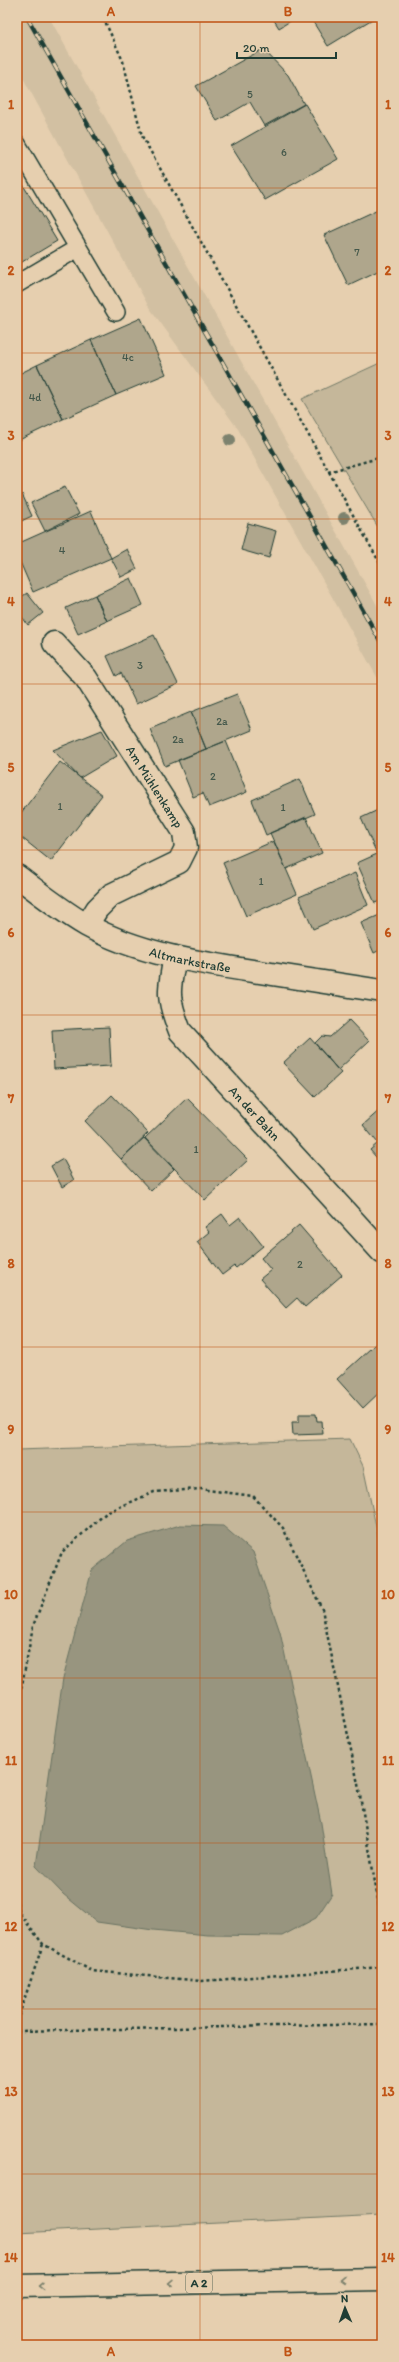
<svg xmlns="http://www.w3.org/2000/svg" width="399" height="2362" font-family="Itim,sans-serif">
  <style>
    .built { fill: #d2c0a2 }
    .green { fill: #c5b79a; stroke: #727a67 }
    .water { fill: #98957f; stroke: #687261 }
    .building { fill: #afa68c; stroke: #1f3d34 }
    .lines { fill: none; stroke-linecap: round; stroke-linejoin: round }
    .lane-casing { stroke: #1f3d34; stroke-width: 20 }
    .street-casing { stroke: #1f3d34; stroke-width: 25 }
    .secondary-casing { stroke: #1f3d34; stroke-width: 25 }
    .highway-casing { stroke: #1f3d34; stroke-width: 25 }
    .path { stroke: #1f3d34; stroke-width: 2.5; stroke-dasharray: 3 3; stroke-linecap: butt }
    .lane { stroke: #e6cfaf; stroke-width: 17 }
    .street { stroke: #e6cfaf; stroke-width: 22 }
    .secondary { stroke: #e6cfaf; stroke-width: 22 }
    .highway { stroke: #e6cfaf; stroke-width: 22 }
    .rail-casing { stroke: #1f3d34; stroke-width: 4.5 }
    .rail { stroke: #e6cfaf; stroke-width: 3; stroke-dasharray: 9; stroke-linecap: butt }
    .tree { fill: #7d826e }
    .oneway { stroke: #797f6b }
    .grid { fill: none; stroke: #c05314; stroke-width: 1; stroke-opacity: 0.55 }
    .labels { text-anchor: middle; stroke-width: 3; stroke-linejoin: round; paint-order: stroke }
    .number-label { font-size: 11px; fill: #43574a }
    .shield { fill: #e6cfaf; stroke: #5b6959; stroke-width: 1 }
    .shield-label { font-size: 12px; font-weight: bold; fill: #1f3d34 }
    .street-label { font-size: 13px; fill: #1f3d34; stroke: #e6cfaf }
    .neatline { fill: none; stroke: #c05314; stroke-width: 1.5 }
    .grid-label { font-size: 13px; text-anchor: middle; font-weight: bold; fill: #c05314 }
  </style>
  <rect width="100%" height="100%" fill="#e6cfaf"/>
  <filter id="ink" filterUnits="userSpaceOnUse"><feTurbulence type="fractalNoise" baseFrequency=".025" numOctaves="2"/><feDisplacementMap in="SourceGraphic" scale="8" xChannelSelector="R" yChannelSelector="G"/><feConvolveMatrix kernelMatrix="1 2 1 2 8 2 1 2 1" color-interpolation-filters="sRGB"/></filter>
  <g filter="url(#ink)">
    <path class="built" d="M17 17H49L382 614V686L238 429 149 307 17 67Z"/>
    <path class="green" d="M382 362V534L302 399Z
      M350 1439 363 1466 382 1554V2215L17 2233V1450Z"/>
    <path class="water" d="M180 1525 223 1526 253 1552 280 1632 321 1823 332 1894 316 1918 282 1936 208 1935 153 1930 97 1922 63 1894 36 1866 63 1678 92 1570 127 1541Z"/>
    <path class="building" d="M272 17H297L279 28Z
      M310 17H373L374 18 328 46Z
      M263 49 288 75 304 104 264 126 250 102 217 121 196 86Z
      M305 104 338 159 265 200 231 146Z
      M20 180 57 241 17 265V182Z
      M378 210 382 217V269L348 285 324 235Z
      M141 318 166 374 116 395 91 340Z
      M91 340 116 395 63 419 37 365Z
      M37 365 63 419 19 440 17 435V375Z
      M65 487 79 514 45 531 31 503Z
      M22 494 32 516 17 523V497Z
      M91 511 111 558 33 592 17 555V544Z
      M248 523 276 531 269 558 241 550Z
      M127 549 137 569 121 577 111 558Z
      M131 578 143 605 107 621 95 595Z
      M27 593 43 613 28 625 17 610V600Z
      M95 595 107 621 78 634 66 608Z
      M154 635 178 684 136 704 121 673 116 676 107 656Z
      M237 694 252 730 206 749 191 712Z
      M191 712 206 749 165 766 150 729Z
      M102 730 117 756 80 778 53 750Z
      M226 741 247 792 209 807 203 793 193 797 178 760Z
      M60 762 102 795 51 861 17 834V818Z
      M300 779 315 814 266 835 252 800Z
      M382 808V900L375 903 357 863 377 854 361 818Z
      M306 817 322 853 286 869 270 833Z
      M274 841 297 894 246 916 223 863Z
      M355 873 368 905 313 929 299 897Z
      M382 914V949L374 953 361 923Z
      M349 1020 369 1041 338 1070 315 1043 322 1036 330 1037Z
      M109 1027 111 1066 54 1069 52 1030Z
      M310 1038 341 1073 315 1097 283 1063Z
      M112 1095 148 1133 121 1159 85 1121Z
      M187 1098 248 1160 205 1200 145 1138Z
      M382 1108V1164L370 1150 378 1143 363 1125Z
      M144 1138 174 1169 151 1191 121 1159Z
      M63 1159 74 1180 62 1187 51 1166Z
      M222 1214 230 1225 240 1217 263 1246 236 1268 234 1266 222 1275 197 1242 209 1232 205 1227Z
      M299 1225 342 1275 305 1307 297 1298 286 1308 260 1279 271 1270 261 1258Z
      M382 1338V1390L363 1408 337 1379Z
      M299 1414H316L317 1421H322L323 1434 293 1435 292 1422H299Z"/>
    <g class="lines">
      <defs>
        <path id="lane" d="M17 144 116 312
          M17 284 78 248"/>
        <g id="street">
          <path id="s1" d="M54 643 86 678 184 832 186 848 179 862 111 895 97 909 87 925"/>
          <path id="s2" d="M175 957C168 991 167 998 180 1031L382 1252"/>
        </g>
        <g id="secondary">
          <path id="s3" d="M17 876C39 893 62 911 86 925 139 954 200 963 259 972 300 978 341 985 382 991"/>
        </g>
        <path id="highway" d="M17 2286 382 2279"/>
      </defs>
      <use href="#lane" class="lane-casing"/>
      <use href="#street" class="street-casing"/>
      <use href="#secondary" class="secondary-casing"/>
      <use href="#highway" class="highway-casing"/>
      <path class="path" d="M103 17 123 61 142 136 382 567
        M328 472 382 457
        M17 1712 33 1626 62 1552 106 1513 154 1492 200 1489 253 1496 283 1528 322 1609 358 1784 382 1923
        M17 1902 20 1914 43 1944 92 1971 202 1981 382 1967
        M17 2021 43 1944
        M17 2031 382 2024"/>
      <use href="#lane" class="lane"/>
      <use href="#street" class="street"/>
      <use href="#secondary" class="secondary"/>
      <use href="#highway" class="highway"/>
      <defs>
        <path id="rail" d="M27 17 382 644"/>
      </defs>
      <use href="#rail" class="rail-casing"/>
      <use href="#rail" class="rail"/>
    </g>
    <g class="tree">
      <circle cx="230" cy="440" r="6"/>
      <circle cx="344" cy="518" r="6"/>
    </g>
    <defs><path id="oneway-chevron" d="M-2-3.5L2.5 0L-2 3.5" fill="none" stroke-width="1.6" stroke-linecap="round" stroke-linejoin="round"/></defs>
    <g class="oneway">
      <use href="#oneway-chevron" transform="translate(343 2280) rotate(179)"/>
      <use href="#oneway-chevron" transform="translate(171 2283) rotate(179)"/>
      <use href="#oneway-chevron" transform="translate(41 2286) rotate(179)"/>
    </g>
  </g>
  <path class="grid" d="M200 17V2345M17 188H382M17 353H382M17 519H382M17 684H382M17 850H382M17 1015H382M17 1181H382M17 1347H382M17 1512H382M17 1678H382M17 1843H382M17 2009H382M17 2174H382"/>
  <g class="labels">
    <g class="number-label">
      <text x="250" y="98">5</text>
      <text x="284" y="156">6</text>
      <text x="357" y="256">7</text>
      <text x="128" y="361">4c</text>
      <text x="35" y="401">4d</text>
      <text x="62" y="554">4</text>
      <text x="140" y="669">3</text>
      <text x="222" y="725">2a</text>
      <text x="178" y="743">2a</text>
      <text x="213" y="780">2</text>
      <text x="60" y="810">1</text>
      <text x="283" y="811">1</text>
      <text x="261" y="885">1</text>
      <text x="196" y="1153">1</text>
      <text x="300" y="1268">2</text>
    </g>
    <rect class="shield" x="186" y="2273" width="26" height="20" rx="3"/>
    <g class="shield-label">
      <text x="199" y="2287">A 2</text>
    </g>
    <g class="street-label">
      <text dy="5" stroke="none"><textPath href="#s1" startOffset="176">Am Mühlenkamp</textPath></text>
      <text dy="5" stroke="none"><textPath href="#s3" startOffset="195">Altmarkstraße</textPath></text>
      <text dy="5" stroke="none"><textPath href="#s2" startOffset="187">An der Bahn</textPath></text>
    </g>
  </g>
  <rect width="399" height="2362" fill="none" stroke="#e6cfaf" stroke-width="44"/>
  <g transform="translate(345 2308) rotate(358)" stroke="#e6cfaf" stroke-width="3" paint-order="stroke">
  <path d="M0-3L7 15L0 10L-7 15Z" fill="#1f3d34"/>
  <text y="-6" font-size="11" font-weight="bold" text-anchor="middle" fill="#1f3d34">N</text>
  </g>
  <path d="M237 52v6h99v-6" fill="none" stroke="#1f3d34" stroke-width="2"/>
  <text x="243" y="52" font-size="12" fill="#1f3d34" stroke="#e6cfaf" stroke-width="3" paint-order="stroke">20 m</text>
  <rect x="22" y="22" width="355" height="2318" class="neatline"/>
  <g class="grid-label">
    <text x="111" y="16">A</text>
    <text x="288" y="16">B</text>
    <text x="11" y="109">1</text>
    <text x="388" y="109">1</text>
    <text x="11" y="275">2</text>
    <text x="388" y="275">2</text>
    <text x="11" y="440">3</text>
    <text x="388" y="440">3</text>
    <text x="11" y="606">4</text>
    <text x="388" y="606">4</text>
    <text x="11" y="772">5</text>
    <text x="388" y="772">5</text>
    <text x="11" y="937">6</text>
    <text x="388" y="937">6</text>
    <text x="11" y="1103">7</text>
    <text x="388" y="1103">7</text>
    <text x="11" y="1268">8</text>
    <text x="388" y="1268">8</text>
    <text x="11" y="1434">9</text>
    <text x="388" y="1434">9</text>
    <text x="11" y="1599">10</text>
    <text x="388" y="1599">10</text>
    <text x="11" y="1765">11</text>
    <text x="388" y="1765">11</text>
    <text x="11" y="1931">12</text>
    <text x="388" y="1931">12</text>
    <text x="11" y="2096">13</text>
    <text x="388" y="2096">13</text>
    <text x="11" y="2262">14</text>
    <text x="388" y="2262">14</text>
    <text x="111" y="2356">A</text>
    <text x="288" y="2356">B</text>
  </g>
</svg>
